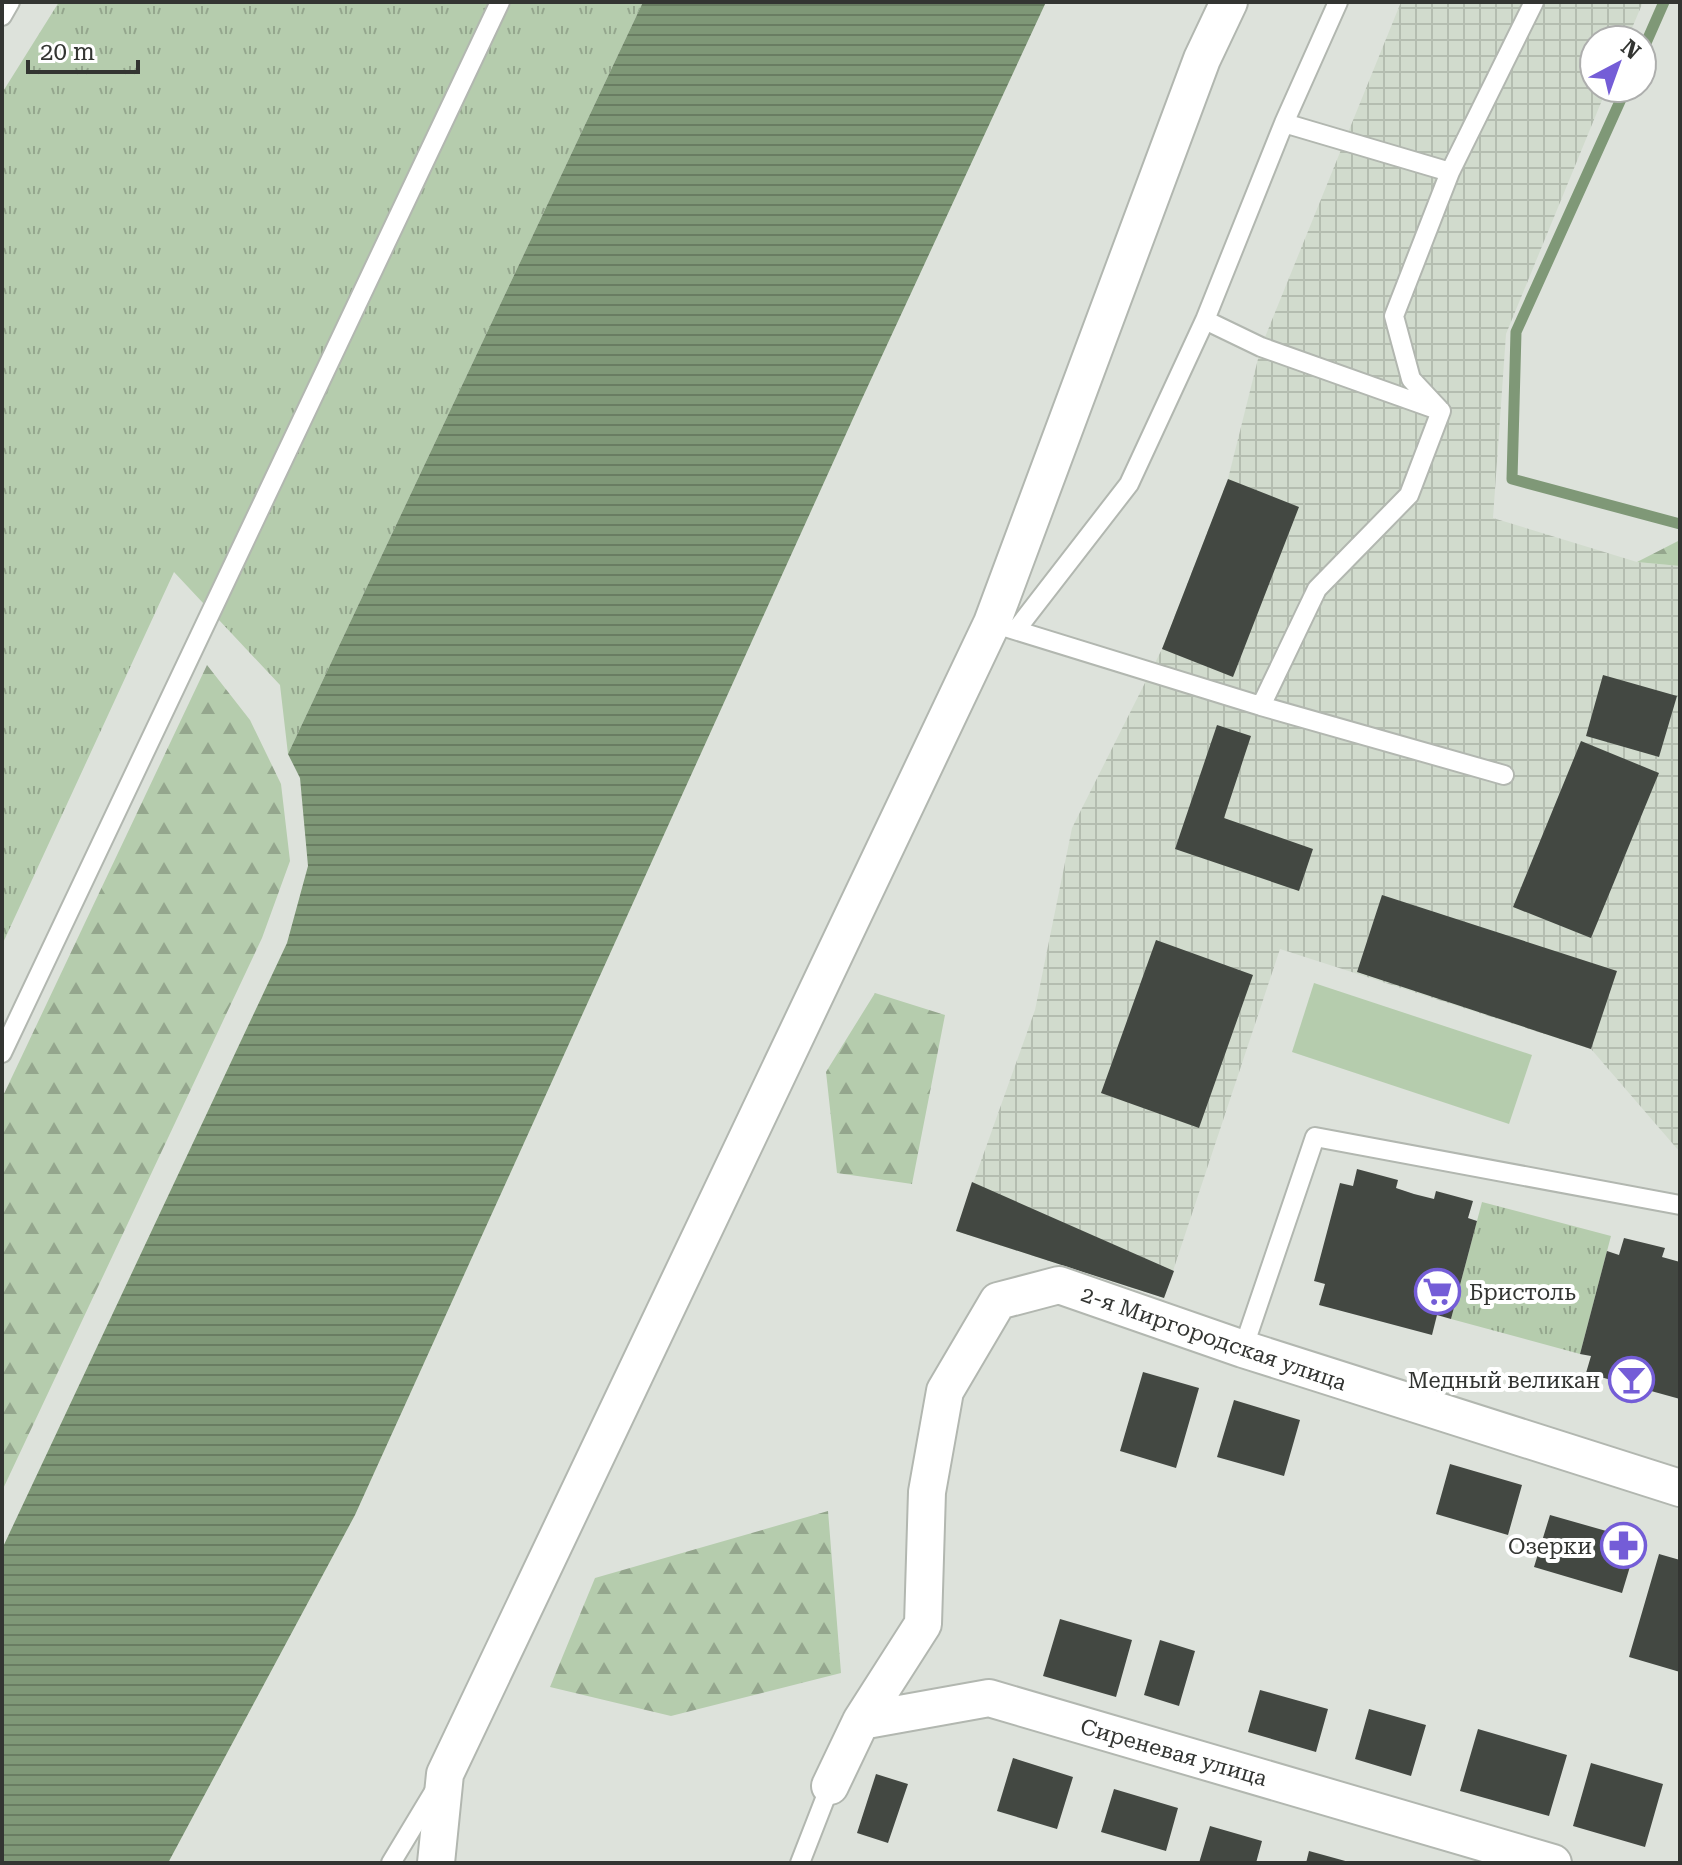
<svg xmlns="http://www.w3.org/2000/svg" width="1682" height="1865" font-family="'Roboto Serif',serif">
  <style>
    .industrial { fill: url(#industrial-grid) }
    .grass { fill: url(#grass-tufts) }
    .forest { fill: url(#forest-firs) }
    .pitch { fill: #b5ccad }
    .water { fill: url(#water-rules) }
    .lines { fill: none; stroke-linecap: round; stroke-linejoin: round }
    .stream { stroke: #7f9877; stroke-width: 11 }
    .building { fill: #434842 }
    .service-casing { stroke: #b2b7b0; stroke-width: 22 }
    .minor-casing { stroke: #b2b7b0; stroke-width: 40 }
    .service { stroke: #fff; stroke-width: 18 }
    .minor { stroke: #fff; stroke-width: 36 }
    .labels { text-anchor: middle; stroke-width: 8; stroke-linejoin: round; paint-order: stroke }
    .poi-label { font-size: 22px; fill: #333532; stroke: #fff; text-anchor: end }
    .street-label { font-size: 22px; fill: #333532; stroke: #fff }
  </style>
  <defs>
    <pattern id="industrial-grid" width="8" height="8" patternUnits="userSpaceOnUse" patternTransform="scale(2)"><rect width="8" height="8" fill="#d1dbcd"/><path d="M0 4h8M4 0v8" fill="none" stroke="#b4bdb0"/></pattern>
    <pattern id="grass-tufts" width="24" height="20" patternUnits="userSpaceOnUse" patternTransform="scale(2)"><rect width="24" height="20" fill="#b5ccad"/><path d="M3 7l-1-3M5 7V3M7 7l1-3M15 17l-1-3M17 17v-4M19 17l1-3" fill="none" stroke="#94a68d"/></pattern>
    <pattern id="forest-firs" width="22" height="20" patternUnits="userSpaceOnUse" patternTransform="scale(2)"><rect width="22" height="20" fill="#b5ccad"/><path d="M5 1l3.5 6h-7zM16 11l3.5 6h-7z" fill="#94a68d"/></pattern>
    <pattern id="water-rules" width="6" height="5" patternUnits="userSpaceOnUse" patternTransform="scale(2)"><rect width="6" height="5" fill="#7f9877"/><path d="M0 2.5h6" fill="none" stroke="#697d62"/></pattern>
  </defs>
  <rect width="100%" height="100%" fill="#dde2db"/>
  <path class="industrial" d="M1401 2H1643L1627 40H1594V88H1607L1506 334 1493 518 1637 562 1680 566V1147L1679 1151 1591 1049 1280 949 1164 1298 956 1231 1035 1010 1072 828 1162 649 1228 479 1261 347Z"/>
  <path class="grass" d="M59 2H643L288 754 280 685 174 572 2 945V93Z
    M1482 1202 1611 1236 1580 1354 1451 1319Z"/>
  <path class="forest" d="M1680 540V566L1637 562Z
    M207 665 250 720 281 784 290 861 262 938 2 1491V1098Z
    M875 993 945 1015 912 1184 837 1173 826 1072Z
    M828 1511 841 1673 671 1716 550 1687 595 1578Z"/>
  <path class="pitch" d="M1314 983 1532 1055 1509 1124 1292 1052Z"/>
  <path class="water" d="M643 2H1046L861 401 355 1515 168 1863H2V1549L287 943 308 866 300 778 288 754Z"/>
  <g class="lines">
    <path class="stream" d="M1642 52 1664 2
      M1626 88 1516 332 1512 479 1680 524"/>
  </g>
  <path class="building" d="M1228 479 1299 507 1233 677 1162 649Z
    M1603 675 1677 696 1659 757 1586 736Z
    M1217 725 1251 736 1224 818 1313 849 1299 891 1175 849Z
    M1581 741 1659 773 1591 938 1513 907Z
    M1382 895 1617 971 1591 1049 1357 972Z
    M1156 940 1253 975 1199 1128 1101 1093Z
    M1357 1169 1398 1180 1396 1188 1414 1194 1434 1199 1436 1191 1473 1201 1468 1218 1477 1221 1451 1319 1437 1315 1432 1335 1319 1305 1325 1284 1314 1281 1340 1183 1353 1186Z
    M972 1182 1174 1271 1164 1298 956 1231Z
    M1624 1238 1665 1248 1662 1257 1680 1262V1399L1586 1373 1591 1356 1580 1354 1607 1251 1619 1255Z
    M1143 1372 1199 1388 1176 1468 1120 1451Z
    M1234 1400 1300 1420 1284 1476 1217 1457Z
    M1450 1464 1522 1485 1508 1535 1436 1514Z
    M1550 1515 1638 1540 1622 1593 1534 1567Z
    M1659 1554 1680 1560V1672L1629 1657Z
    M1060 1619 1132 1640 1116 1697 1043 1676Z
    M1160 1640 1195 1651 1179 1706 1144 1695Z
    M1260 1690 1328 1709 1316 1752 1248 1732Z
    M1369 1709 1426 1725 1411 1776 1355 1759Z
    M1478 1729 1567 1755 1549 1816 1460 1791Z
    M1013 1758 1073 1777 1057 1829 997 1811Z
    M1591 1763 1663 1784 1645 1847 1573 1826Z
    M876 1774 908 1784 888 1843 857 1833Z
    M1114 1789 1178 1808 1166 1851 1101 1832Z
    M1210 1826 1262 1841 1256 1863H1199Z
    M1309 1851 1349 1862V1863H1306Z"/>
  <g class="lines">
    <defs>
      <path id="service" d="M2 16 10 2
        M1284 123 1450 172 1534 2
        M1439 409 1411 379 1394 316 1450 172
        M992 623 1261 706 1317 589 1409 495 1441 411 1261 347 1205 320
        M1016 630 1129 484 1205 320 1284 123 1338 2
        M1261 706 1504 775
        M2 1053 500 2
        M1243 1349 1315 1137 1680 1205
        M391 1863 435 1790
        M800 1863 830 1786"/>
      <path id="minor" d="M861 1721 923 1624 927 1492 945 1391 998 1301 1059 1285 1243 1349 1680 1488
        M830 1786 861 1721 989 1698 1553 1863
        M436 1863 445 1774 992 623 1202 59 1229 2"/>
    </defs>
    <use href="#service" class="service-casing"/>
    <use href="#minor" class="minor-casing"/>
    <use href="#service" class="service"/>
    <use href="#minor" class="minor"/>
  </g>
  <defs>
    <symbol id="supermarket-ring" viewBox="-11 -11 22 22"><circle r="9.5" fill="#fff" stroke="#745dd7" stroke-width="1.5"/><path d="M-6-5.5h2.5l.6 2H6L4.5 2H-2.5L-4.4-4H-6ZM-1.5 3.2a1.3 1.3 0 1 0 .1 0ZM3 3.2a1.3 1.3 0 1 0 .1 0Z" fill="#745dd7"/></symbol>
    <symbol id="bar-ring" viewBox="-11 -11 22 22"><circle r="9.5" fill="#fff" stroke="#745dd7" stroke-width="1.5"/><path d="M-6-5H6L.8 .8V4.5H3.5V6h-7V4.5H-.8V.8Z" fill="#745dd7"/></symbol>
    <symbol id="pharmacy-ring" viewBox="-11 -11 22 22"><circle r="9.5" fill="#fff" stroke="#745dd7" stroke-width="1.5"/><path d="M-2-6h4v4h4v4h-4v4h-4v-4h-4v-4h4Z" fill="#745dd7"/></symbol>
  </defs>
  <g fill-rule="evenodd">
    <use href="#supermarket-ring" x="1412" y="1266" width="51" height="51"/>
    <use href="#bar-ring" x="1606" y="1354" width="51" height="51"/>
    <use href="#pharmacy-ring" x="1598" y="1520" width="51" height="51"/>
  </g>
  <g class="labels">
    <g class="poi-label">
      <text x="1469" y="1300" text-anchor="start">Бристоль</text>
      <text x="1600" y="1388">Медный великан</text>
      <text x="1592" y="1554">Озерки</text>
    </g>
    <g class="street-label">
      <text transform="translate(1214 1338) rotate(19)" y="8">2-я Миргородская улица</text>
      <text transform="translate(1174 1752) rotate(16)" y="8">Сиреневая улица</text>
    </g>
  </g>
  <rect width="1682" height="1865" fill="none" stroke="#333532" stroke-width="8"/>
  <g transform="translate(1618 64) rotate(41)"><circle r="38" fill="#ffffff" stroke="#adaead" stroke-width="2"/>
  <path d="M0-6L14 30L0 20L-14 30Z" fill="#745dd7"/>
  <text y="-12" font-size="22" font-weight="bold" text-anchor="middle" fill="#333532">N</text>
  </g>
  <path d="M28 60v12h110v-12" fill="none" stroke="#333532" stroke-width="4"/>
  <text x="40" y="60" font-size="24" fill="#333532" stroke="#ffffff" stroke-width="6" paint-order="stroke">20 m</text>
</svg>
